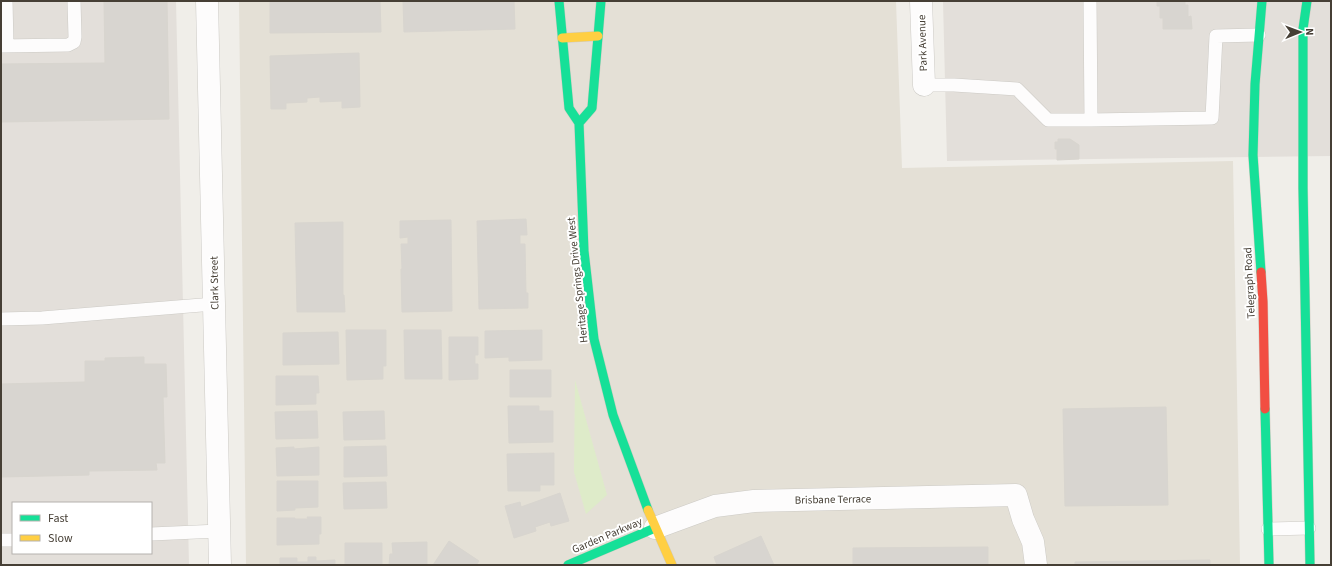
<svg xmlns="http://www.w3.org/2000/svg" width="1332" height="566" font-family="'Source Sans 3',sans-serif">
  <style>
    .residential { fill: #e4e0d6 }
    .industrial { fill: #e3dfda; fill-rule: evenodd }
    .green { fill: #deebc9 }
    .building { fill: #d8d5d0; stroke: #d8d5cf }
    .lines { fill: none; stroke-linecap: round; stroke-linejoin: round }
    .lane-casing { stroke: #cccac5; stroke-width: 14 }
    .street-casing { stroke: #cccac5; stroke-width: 23 }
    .fast-casing { stroke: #cfcbc0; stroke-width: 10 }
    .slow-casing { stroke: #cfcbc0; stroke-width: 10 }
    .jam-casing { stroke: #cfcbc0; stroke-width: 10 }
    .lane { stroke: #fdfcfc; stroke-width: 13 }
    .street { stroke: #fdfcfc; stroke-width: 22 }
    .fast { stroke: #16e098; stroke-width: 9 }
    .slow { stroke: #ffcf43; stroke-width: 9 }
    .jam { stroke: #f24e42; stroke-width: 9 }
    .labels { text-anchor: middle; stroke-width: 4; stroke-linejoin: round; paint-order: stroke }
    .street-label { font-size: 11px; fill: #463f35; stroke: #fff }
  </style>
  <rect width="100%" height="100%" fill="#f0eee9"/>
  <path class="residential" d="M239 1H896L902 168 1233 161 1240 565H246Z"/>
  <path class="industrial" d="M1 1H176L189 565H1ZM13 503H151V553H13Z
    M943 1H1331V156L947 161Z"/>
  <path class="green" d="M575 380 607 495 586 514 574 472Z"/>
  <path class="building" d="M104 1H167L169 119 1 122V64L105 63Z
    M270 1H380L381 32 270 33Z
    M403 1H514L515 29 404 32Z
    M1157 1H1185V5H1188V17L1191 16 1192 29H1163V18H1160V6H1157Z
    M359 53 360 107 342 108V101L320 102V97L307 98V102L286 103V109H271L270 56Z
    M1058 139H1070L1079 145V159L1057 160V149H1055V142H1058Z
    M526 219 527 235H520V244H525L526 293H528V308L479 309 477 221Z
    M451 220 452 311 402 312 401 269H402L401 244H408V237L400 238V221Z
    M343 222V295H344L345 312H297L295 223Z
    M346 330H386V366H383V379L347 380Z
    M404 330H441L442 379H405Z
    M542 330V360L509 361V357L485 358V331Z
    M338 332 339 364 283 365V333Z
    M449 337H478V355H475V364H478V379L449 380Z
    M144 357V364H166L167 397H163L165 463H156L157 470 89 471V475L1 477V384L85 382V361H105V358Z
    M510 370H551V397H510Z
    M276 376H318L319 393H316V404L276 405Z
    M508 406H539V411H553V442L509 443Z
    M1166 407 1168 505 1065 506 1063 409Z
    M317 411 318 438 276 439 275 412Z
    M384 411 385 439 344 440 343 412Z
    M386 446 387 476 344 477V447Z
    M294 447V449L319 447V475L277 476 276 448Z
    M554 453V485H540V491H508L507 454Z
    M277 481H318V507L295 508V510L277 511Z
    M386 482 387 508 344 509 343 483Z
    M560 493 569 521 551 526 550 522 535 527 536 531 514 538 505 506 520 502 521 507Z
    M307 517H321V534H319V544L277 545V518H295V519H308Z
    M761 536 774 565H717L714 557Z
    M449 541 479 561 476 565H433Z
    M427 542V565H389L390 554H393L392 543Z
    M345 543H382V565H345Z
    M988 547V565H853V548Z
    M308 557H316V561L335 560V565H280V558H297V562H308Z
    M1210 560V565H1075V562Z"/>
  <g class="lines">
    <defs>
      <path id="lane" d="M6 1 7 46
        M1 46 68 45 74 42 75 37 74 1
        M924 85H954L1017 89 1048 120H1091L1090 1
        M1091 120 1212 118 1216 36 1259 35
        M1 319 42 318 214 304
        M1268 529 1309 528
        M151 534 219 531
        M1 540H13"/>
      <path id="street" d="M207 1 220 565
        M921 1 924 85
        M655 528 715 506 754 501 1016 495 1023 519 1033 542 1036 565"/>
      <path id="fast" d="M559 1 569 108 579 123 584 251 594 339 613 415 648 510
        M1307 1 1303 29V188L1310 565
        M579 123 592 108 601 1
        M1261 272 1253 155 1255 84 1262 1
        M1265 409 1269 565
        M568 565 655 528"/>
      <path id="slow" d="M562 38 598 36
        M648 510 672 565"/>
      <path id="jam" d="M1261 272 1263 302 1265 409"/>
    </defs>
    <use href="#lane" class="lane-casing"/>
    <use href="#street" class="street-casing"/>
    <use href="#fast" class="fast-casing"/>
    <use href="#slow" class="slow-casing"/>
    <use href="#jam" class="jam-casing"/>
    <use href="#lane" class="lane"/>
    <use href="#street" class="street"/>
    <use href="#fast" class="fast"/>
    <use href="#slow" class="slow"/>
    <use href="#jam" class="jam"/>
  </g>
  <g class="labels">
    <g class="street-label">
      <text transform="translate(922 43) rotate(-92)" y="4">Park Avenue</text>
      <text transform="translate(577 280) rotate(-96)" y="4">Heritage Springs Drive West</text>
      <text transform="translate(214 283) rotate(-91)" y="4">Clark Street</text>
      <text transform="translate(1249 283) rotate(-93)" y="4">Telegraph Road</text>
      <text transform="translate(833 499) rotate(-1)" y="4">Brisbane Terrace</text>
      <text transform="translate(607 535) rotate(-23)" y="4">Garden Parkway</text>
    </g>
  </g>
  <rect width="1332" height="566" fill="none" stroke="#463f35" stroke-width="4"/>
  <rect x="12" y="502" width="140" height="52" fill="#ffffff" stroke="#b5b2ae"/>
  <rect x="20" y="515" width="20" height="6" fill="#16e098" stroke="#b5b2ae"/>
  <text x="48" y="522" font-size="12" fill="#463f35">Fast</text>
  <rect x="20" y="535" width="20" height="6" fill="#ffcf43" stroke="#b5b2ae"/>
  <text x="48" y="542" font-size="12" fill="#463f35">Slow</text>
  <g transform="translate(1300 32) rotate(89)" stroke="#ffffff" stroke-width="3" paint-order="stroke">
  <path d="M0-3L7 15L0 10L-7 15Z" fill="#463f35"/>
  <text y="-6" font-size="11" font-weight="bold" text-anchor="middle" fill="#463f35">N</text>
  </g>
</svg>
